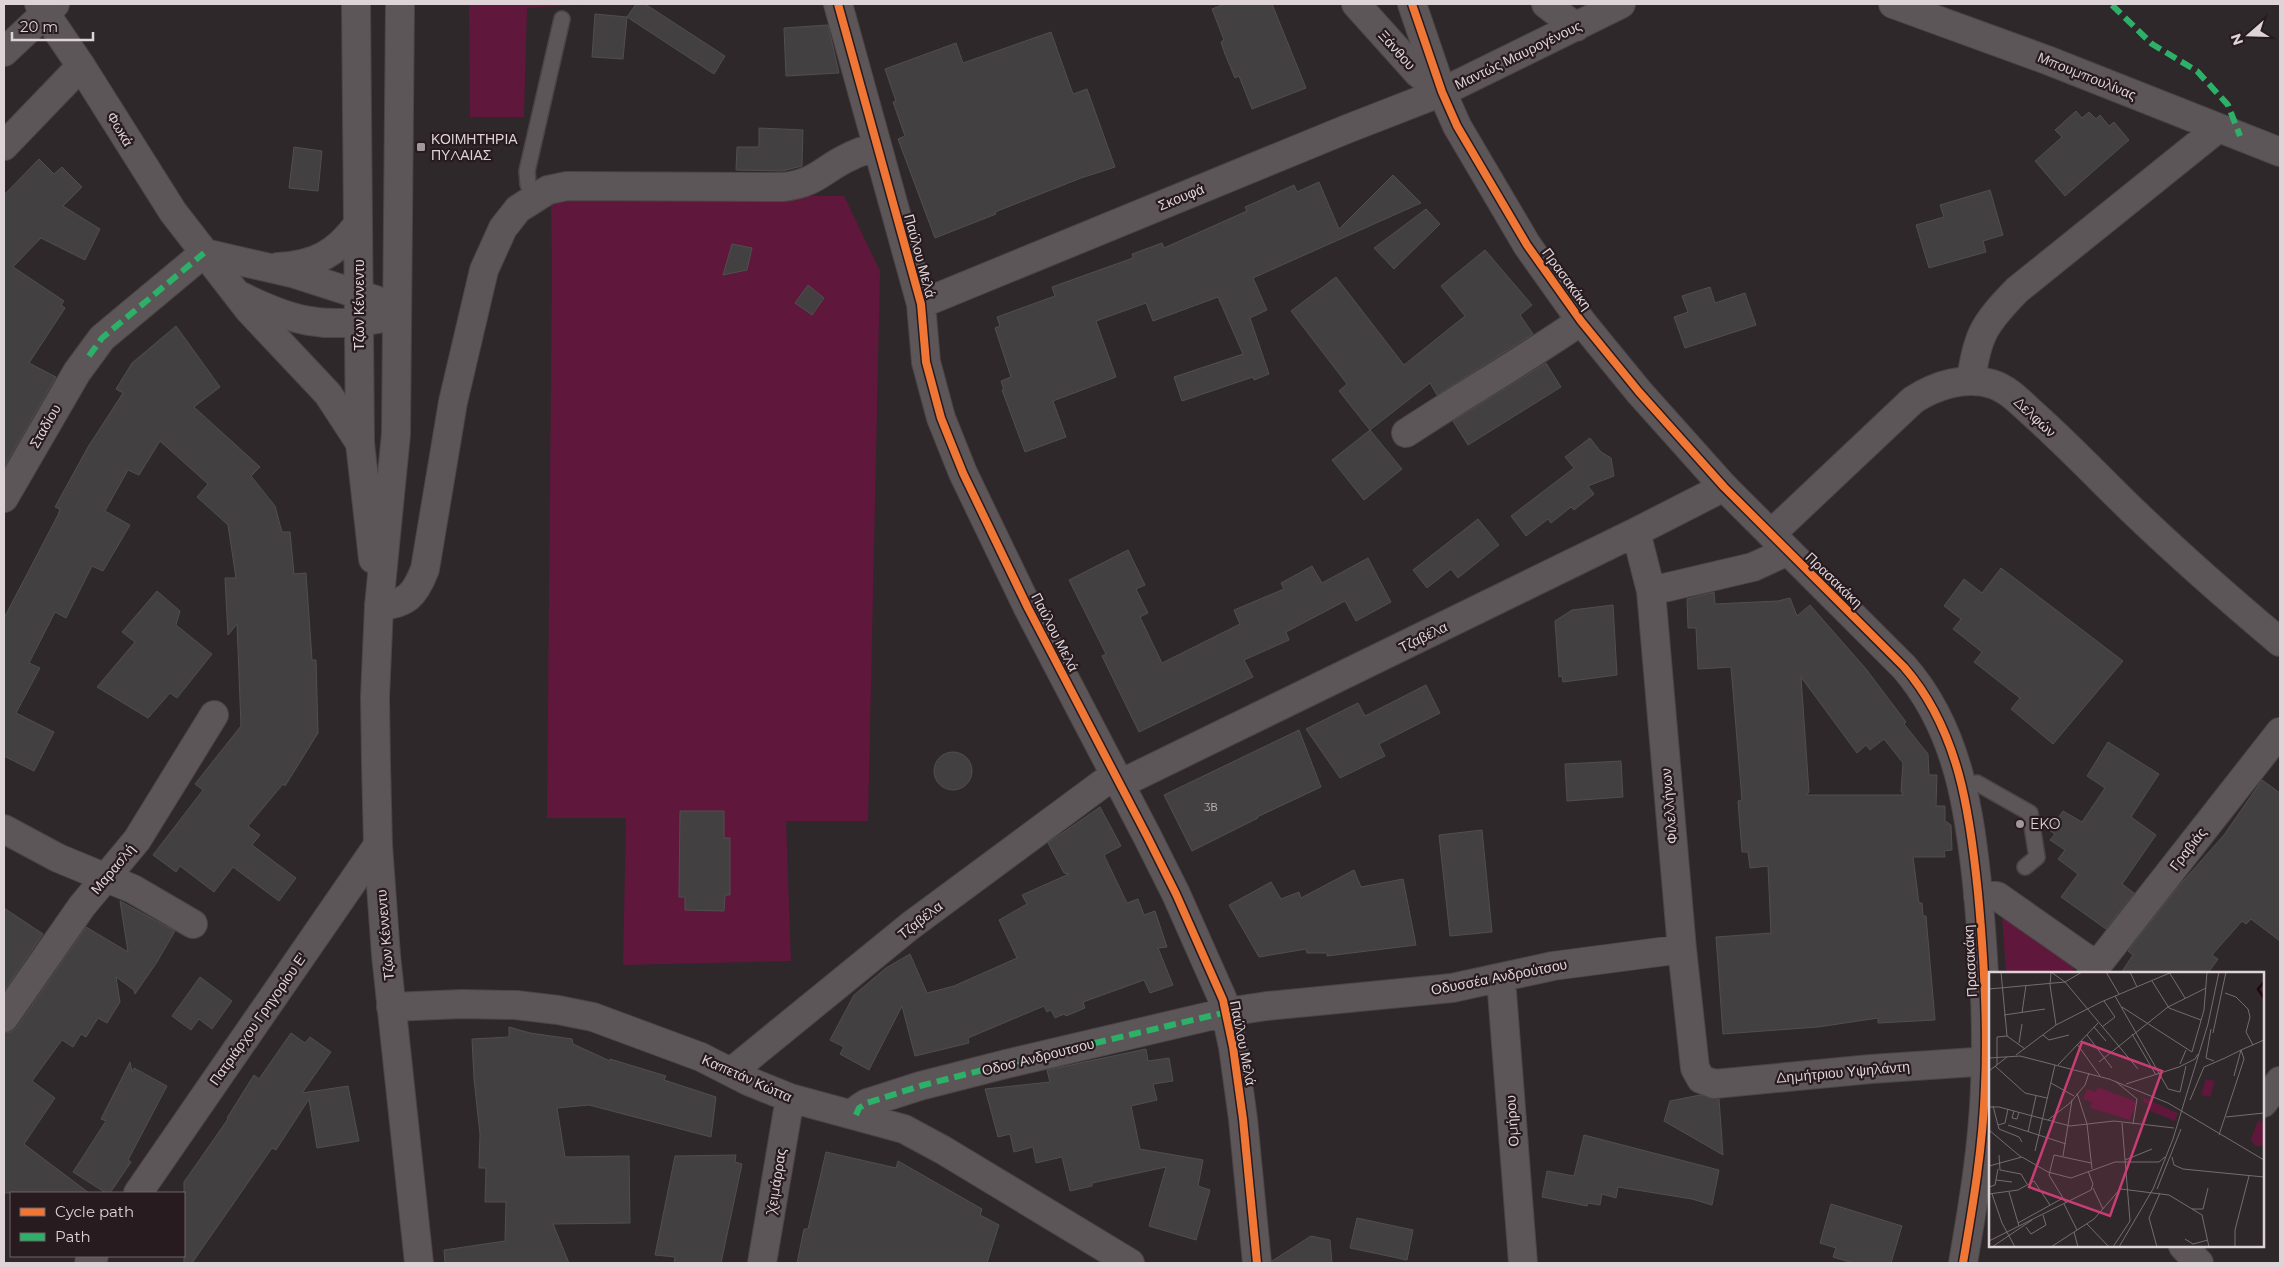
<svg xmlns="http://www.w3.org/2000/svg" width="2284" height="1267" font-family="Montserrat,sans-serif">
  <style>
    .green { fill: #5f183b }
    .building { fill: #424040; stroke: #504f4d; fill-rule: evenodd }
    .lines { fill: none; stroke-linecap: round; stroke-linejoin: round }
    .lane-casing { stroke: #4b4446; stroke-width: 18 }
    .street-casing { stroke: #4b4446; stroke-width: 30 }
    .secondary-casing { stroke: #4b4446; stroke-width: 30 }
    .lane { stroke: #5c5658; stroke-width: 15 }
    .street { stroke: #5c5658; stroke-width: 28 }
    .secondary { stroke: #5c5658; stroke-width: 28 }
    .quiet { stroke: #2db169; stroke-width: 6; stroke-dasharray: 12 6; stroke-linecap: butt }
    .cycleway-casing { stroke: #281b20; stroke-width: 11 }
    .cycleway { stroke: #f07635; stroke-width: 8 }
    .poi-dot { fill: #a0989a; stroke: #281b20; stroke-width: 2 }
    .labels { text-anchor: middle; stroke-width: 4.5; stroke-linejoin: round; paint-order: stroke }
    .number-label { font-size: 11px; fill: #b7afb1 }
    .street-label { font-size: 14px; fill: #ded4d7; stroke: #281b20 }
    .poi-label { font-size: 14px; fill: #ded4d7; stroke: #281b20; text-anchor: start }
    .inset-river { fill: none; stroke: #250412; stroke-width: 2.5 }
    .inset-road { fill: none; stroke: #746d6f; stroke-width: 1 }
    .view { fill: #c83e74; fill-opacity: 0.15; stroke: #c83e74; stroke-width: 2.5 }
    .inset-edge { fill: none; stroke: #ded4d7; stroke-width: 2.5 }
  </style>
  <rect width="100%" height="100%" fill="#2e282a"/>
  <path class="green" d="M469 4H593L527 8 524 117H470Z
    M551 195 844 196 880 271 868 821H786L791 961 623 965 626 818H547L552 271Z
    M2002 914 2077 966 2071 973H2006Z"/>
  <path class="building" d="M636 4H645L725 56 714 74 627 17Z
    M1225 4H1272L1306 88 1252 109 1239 76 1235 78 1225 54 1221 42 1224 40 1212 9Z
    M595 14 627 17 623 59 592 57Z
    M828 25 839 73 786 76 784 28Z
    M1051 32 1073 94 1087 89 1115 167 1081 178 995 212 996 214 935 238 898 139 905 136 893 102 896 101 885 69 956 43 963 63Z
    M2076 111 2082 118 2089 112 2096 119 2100 115 2109 126 2114 122 2129 140 2065 196 2035 161 2062 137 2055 130Z
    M759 128 803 130 802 166 782 171 736 170 737 147H759Z
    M294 147 322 151 318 191 289 188Z
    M39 159 54 174 62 167 82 187 63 206 100 229 85 260 41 238 13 267 64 301 61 305 65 308 29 363 56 377 4 467V195Z
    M1393 175 1421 203 1253 278 1267 310 1250 318 1269 374 1254 380 1253 377 1182 401 1174 377 1243 354 1218 297 1153 321 1146 303 1096 321 1116 377 1053 401 1066 437 1025 452 1002 390H1004L1001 381 1011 377 995 328 1000 326 997 317 1055 296 1052 287 1133 258 1132 254 1162 243 1164 248 1247 211 1245 207 1294 185 1297 192 1319 182 1339 229Z
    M1990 190 2003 235 1983 241 1986 252 1929 268 1916 225 1944 217 1940 205Z
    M1426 209 1440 224 1394 269 1374 248Z
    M732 244 752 248 747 270 723 275Z
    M1485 250 1532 305 1520 315 1533 334 1437 395 1430 383 1370 430 1339 391 1347 384 1291 311 1336 277 1404 365 1465 316 1441 286Z
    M808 285 824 298 812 315 795 303Z
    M1710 287 1715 303 1745 293 1756 325 1685 348 1674 317 1688 312 1682 296Z
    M176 326 220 387 194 407 260 467 251 476 275 506 282 532H290L294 574 306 573 312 660H316L318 733 285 786 283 784 248 826 260 835 252 845 296 878 279 901 233 867 214 892 180 866 176 872 153 855 203 790 195 784 241 726 237 624 228 635 225 578H236L228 525 197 497 208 484 160 441 139 475 128 470 105 511 130 525 103 571 92 566 66 618 55 612 29 663 40 668 16 713 54 732 34 771 4 756V618L58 515 60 509 55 507 88 447 123 393 116 389 132 363Z
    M1546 363 1561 387 1468 445 1453 421Z
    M1370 430 1402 469 1364 500 1332 460Z
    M1590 438 1601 452 1611 458 1614 476 1588 486 1594 494 1574 510 1571 507 1551 523 1548 519 1526 536 1511 516 1574 468 1565 457Z
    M1478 519 1499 545 1458 578 1451 569 1427 588 1413 570Z
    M1128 550 1145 585 1136 589 1148 613 1140 617 1162 663 1240 624 1234 610 1284 589 1281 583 1312 566 1322 583 1368 558 1391 602 1356 621 1345 601 1286 632 1289 640 1244 660 1253 677 1139 732 1102 656 1106 654 1069 580Z
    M2001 568 2123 661 2053 744 2011 709 2020 698 1974 662 1982 652 1953 629 1961 619 1944 606 1964 579 1982 593Z
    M157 591 180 611 176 625 212 654 177 698 170 693 148 718 97 687 135 642 122 632Z
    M1714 592 1715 604 1778 601 1790 598 1797 616 1810 605 1866 669 1906 722 1904 724 1928 754 1929 775H1937L1936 806H1945V821L1951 825 1952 850 1944 851 1945 857H1913L1919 903H1922L1923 916H1926L1935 1020 1878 1023V1018L1818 1027 1723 1034 1716 937 1771 933 1768 866 1750 868 1748 852H1742L1738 801 1742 800 1731 667 1698 669 1696 628H1688L1687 599ZM1801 677 1857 753 1866 745 1870 750 1884 739 1903 763 1901 791 1903 795H1806L1809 792Z
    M1613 605 1617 675 1563 682 1562 676 1559 677 1555 621 1572 610Z
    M1426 685 1440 713 1379 744 1385 756 1340 778 1306 729 1358 703 1365 716Z
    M1299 730 1321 787 1257 817 1258 818 1192 851 1164 795Z
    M2108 742 2159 774 2131 817 2156 835 2122 884 2134 893 2106 929 2061 897 2078 874 2058 859 2065 850 2050 840 2055 834 2049 830 2063 811 2082 822 2105 788 2087 776Z
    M934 771a19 19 0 1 1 38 0a19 19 0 1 1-38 0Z
    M1621 761 1623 797 1567 801 1565 764Z
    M2262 780 2280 793V941L2251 919 2246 924 2242 921 2212 955 2218 959 2208 973H2121L2133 955 2128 951 2177 888 2224 835Z
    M1100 807 1121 846 1104 855 1127 903 1138 899 1144 915 1155 911 1167 947 1158 948 1173 985 1150 993 1144 980 1083 1002 1085 1008 1066 1016 1064 1014 1055 1018 1051 1010 1047 1012 1044 1006 968 1038 969 1043 915 1056 902 1006 869 1070 840 1054 844 1047 830 1040 854 995 886 968 910 954 927 993 954 986 1017 958 999 920 1027 904 1022 895 1069 874 1064 873 1048 843Z
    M680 811H724V838H730V895H725L724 911 685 910V897H679Z
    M1482 830 1492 932 1450 936 1439 835Z
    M1354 870 1361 887 1403 879 1416 945 1327 956V953H1307L1306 949 1259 957 1229 905 1271 882 1281 899 1299 892 1301 898Z
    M120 901 175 931 157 962 135 994 134 990 116 977 120 1002 107 1023 98 1018 86 1037 81 1034 73 1047 62 1040 32 1081 55 1098 24 1144 89 1193H4V1033L11 1032 17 1027 86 927 128 952Z
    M4 908 43 934 4 991Z
    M200 977 232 1001 212 1029 199 1019 191 1030 172 1016Z
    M509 1027 530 1033 572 1039 573 1044 610 1061V1059L666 1076 664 1080 716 1097 711 1137 589 1105 557 1108 565 1157 629 1156 630 1223 553 1224 569 1263H445L444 1250 505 1241 506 1202H485L486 1168H479L480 1134 474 1079 472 1039 509 1037Z
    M291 1033 305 1043 310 1037 331 1052 302 1093 348 1086 359 1141 317 1148 309 1099 276 1150 272 1148 192 1263H184V1182L228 1119 227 1118 254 1075 259 1079Z
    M1146 1049 1148 1061 1169 1058 1173 1081 1153 1084 1157 1100 1131 1106 1140 1149 1203 1160 1198 1186 1210 1190 1196 1240 1149 1226 1166 1167 1092 1183V1186L1070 1191 1062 1157 1036 1163 1033 1147 1014 1152 1010 1134 998 1137 985 1089 1050 1082 1047 1070Z
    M130 1062 132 1072 134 1068 167 1086 128 1160 131 1162 110 1193H106L73 1172 106 1121 101 1119Z
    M1700 1095 1719 1099 1723 1155 1664 1121 1670 1101Z
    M1584 1135 1719 1170 1712 1205 1692 1199 1618 1187 1616 1198 1602 1194 1600 1205 1588 1203 1587 1206 1542 1197 1547 1171 1574 1176Z
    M826 1152 896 1168 898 1161 982 1209 980 1215 999 1225 987 1263H797L804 1229H808Z
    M736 1155 735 1162 742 1164 721 1263H674L675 1257 655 1255 675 1156Z
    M1831 1204 1902 1226 1891 1263H1853L1833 1257 1836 1248 1820 1243Z
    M1357 1218 1413 1230 1407 1260 1350 1248Z
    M1311 1236 1330 1240 1332 1263H1272V1261Z"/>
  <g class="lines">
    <defs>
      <path id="lane" d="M533 198 528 184 527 171 562 19
        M1977 783 2030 813 2037 857 2025 867"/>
      <path id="street" d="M838 4 921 304 926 362 941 418 963 473 1028 608 1147 836 1176 894 1223 1000 1233 1047 1243 1119 1257 1263
        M1356 4 1418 73 1442 92
        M1546 4 1576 27
        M1893 4 2047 60 2280 152
        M4 52 55 4
        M4 146 81 66
        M921 304 1347 129 1442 92 1621 4
        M1971 381C1977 334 1985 323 2017 290L2217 129
        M1406 433C1464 395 1524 360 1581 321
        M4 498 77 372 102 338 204 253
        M1636 532 1651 591 1682 949 1695 1068 1701 1079 1714 1084 1871 1069 1990 1061
        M1651 591 1753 567 1788 551
        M379 606C407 604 415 595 425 569L453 402 484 270 503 228 518 209 548 190 567 186 783 187C818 183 822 169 851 156 859 152 868 149 877 146
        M1120 784 1636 532 1724 487
        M4 829 58 858 133 889 193 924
        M1978 896H1997L2097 966
        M2091 973 2280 732
        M1501 979 1523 1263
        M391 1007 462 1004 516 1005 558 1010 593 1017 701 1057 748 1081 790 1098 904 1129 943 1150 1130 1263
        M4 1018 82 906 137 840 214 715
        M731 1072 910 926 1114 775
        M2263 1103 2280 1081
        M856 1115 859 1108 867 1103 920 1086 1006 1064 1227 1012 1267 1006 1452 988 1553 966 1682 949
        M138 1193 378 845
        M2183 1246 2199 1263
        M89 1263 94 1256
        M762 1263 790 1098"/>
      <path id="secondary" d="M39 4 81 66 173 212 249 310 328 394 360 443
        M356 4 360 443 373 559
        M400 4 396 434 379 606 375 697 376 763 378 845 386 955 419 1263
        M1412 4 1442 92 1457 126 1527 245 1581 321 1639 392 1724 487 1904 667C1959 730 1970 813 1978 893 1984 958 1988 1022 1985 1086 1983 1146 1973 1205 1963 1263
        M204 253 292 273 376 300
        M278 267C315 265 336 254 358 224
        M241 296C291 321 322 329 378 319
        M1771 534 1913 400C1936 385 1965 376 1992 384 2008 389 2020 402 2032 413 2067 444 2099 478 2133 511 2180 556 2230 600 2280 642"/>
    </defs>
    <use href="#lane" class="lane-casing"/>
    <use href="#street" class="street-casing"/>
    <use href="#secondary" class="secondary-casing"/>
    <use href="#lane" class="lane"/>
    <use href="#street" class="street"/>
    <use href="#secondary" class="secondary"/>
    <path class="quiet" d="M2112 5 2152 44 2197 71 2228 105 2240 136
      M89 356 102 338 204 253
      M856 1115 859 1108 867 1103 920 1086 1006 1064 1227 1012"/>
    <defs>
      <path id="cycleway" d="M838 4 921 304 926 362 941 418 963 473 1028 608 1147 836 1176 894 1223 1000 1233 1047 1243 1119 1257 1263
        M1412 4 1442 92 1457 126 1527 245 1581 321 1639 392 1724 487 1904 667C1959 730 1970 813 1978 893 1984 958 1988 1022 1985 1086 1983 1146 1973 1205 1963 1263"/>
    </defs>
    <use href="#cycleway" class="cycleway-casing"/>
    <use href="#cycleway" class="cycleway"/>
  </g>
  <g class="poi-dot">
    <rect x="416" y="142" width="10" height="10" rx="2.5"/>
    <circle cx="2020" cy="824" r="5"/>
  </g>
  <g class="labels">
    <g class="number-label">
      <text x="1211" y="811">3Β</text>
    </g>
    <g class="street-label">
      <text transform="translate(1397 50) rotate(48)" y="5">Ξάνθου</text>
      <text transform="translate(1518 55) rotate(-26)" y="5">Μαντώς Μαυρογένους</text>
      <text transform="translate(2087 76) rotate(22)" y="5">Μπουμπουλίνας</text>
      <text transform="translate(120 129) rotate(59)" y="5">Φωκά</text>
      <text transform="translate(1181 197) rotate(-22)" y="5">Σκουφά</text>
      <text transform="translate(920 256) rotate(75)" y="5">Παύλου Μελά</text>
      <text transform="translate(1567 279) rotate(54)" y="5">Πρασακάκη</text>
      <text transform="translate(359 305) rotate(-90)" y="5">Τζων Κέννεντυ</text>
      <text transform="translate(2035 417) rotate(43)" y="5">Δελφών</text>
      <text transform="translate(45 426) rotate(-60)" y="5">Σταδίου</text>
      <text transform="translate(1834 580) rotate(44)" y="5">Πρασακάκη</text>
      <text transform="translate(1055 632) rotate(63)" y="5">Παύλου Μελά</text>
      <text transform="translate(1423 637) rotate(-26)" y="5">Τζαβέλα</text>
      <text transform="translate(1669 806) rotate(-95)" y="5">Φιλελλήνων</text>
      <text transform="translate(2188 849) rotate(-52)" y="5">Γραβιάς</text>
      <text transform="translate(113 869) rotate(-50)" y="5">Μαρασλή</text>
      <text transform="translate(920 920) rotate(-38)" y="5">Τζαβέλα</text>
      <text transform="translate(385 935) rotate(-95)" y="5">Τζων Κέννεντυ</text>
      <text transform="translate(1970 961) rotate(-93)" y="5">Πρασακάκη</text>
      <text transform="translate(1499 977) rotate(-11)" y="5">Οδυσσέα Ανδρούτσου</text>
      <text transform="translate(258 1019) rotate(-55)" y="5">Πατριάρχου Γρηγορίου Ε'</text>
      <text transform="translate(1243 1043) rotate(79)" y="5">Παύλου Μελά</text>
      <text transform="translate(1038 1057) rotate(-14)" y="5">Οδοσ Ανδρουτσου</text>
      <text transform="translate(1843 1072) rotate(-5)" y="5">Δημήτριου Υψηλάντη</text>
      <text transform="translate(747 1078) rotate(24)" y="5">Καπετάν Κώττα</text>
      <text transform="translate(1512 1121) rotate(-94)" y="5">Ομήρου</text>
      <text transform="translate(776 1181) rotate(-81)" y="5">Χειμάρρας</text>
    </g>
    <g class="poi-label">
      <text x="431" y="144">ΚΟΙΜΗΤΗΡΙΑ<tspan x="431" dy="16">ΠΥΛΑΙΑΣ</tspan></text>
      <text x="2030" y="829">EKO</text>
    </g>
  </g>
  <g transform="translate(1989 972)">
    <rect width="275" height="275" fill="#2e282a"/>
    <path d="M217 107 226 109 221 125 212 123ZM109 115 148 130 141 148 101 136 103 130 94 127 98 117 107 120ZM155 126 189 141 186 149 159 138 161 133 154 130ZM275 147 271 150 275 152 274 179V174H266L262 167 269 149Z" fill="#5f183b"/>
    <path class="inset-river" d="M275 10 269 17 275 26"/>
    <path class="inset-road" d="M12 0 18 64 36 77M62 0 76 10 149 97M62 0 61 13 67 53M117 0 130 22M141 0 148 15M180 0 196 26M163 9 180 36 212 48M0 17 76 10 93 0M236 21 247 25 259 37 261 45 257 60 264 73M126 24 179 117 191 120 197 94M133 35 203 80 215 38 218 0M33 41 37 13M15 43 56 37M105 55 117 69M113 55 126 45 115 29M222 57 217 86 225 89M224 61 237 0M143 62 167 103M54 63 60 68 80 63M98 63 123 96M30 71 33 52M88 72 111 104M252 78 275 68M27 83 67 53 112 30 183 0M0 86 31 84 120 107 179 131 275 188M236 86 252 78M110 90 179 35 217 16M191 92 197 78M8 93V65L18 64M69 93 109 51M6 94 36 121 58 126M190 95 206 87 209 82M0 99 18 85M245 104 252 78M126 109 148 127 144 152M62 111 85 124M137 112 190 95M88 121 98 152M201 128 215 95 236 86M4 134 10 157 30 165 33 170M0 135H10L81 154 125 149 185 156M25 139 23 146 28 147 30 140M237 145 275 141M59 148 81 131 96 113 100 101M98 152 103 197M9 153 16 151 19 137M19 153 77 172M0 158 32 185M39 160 47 124M230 163 255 87 252 78M46 179 66 93M10 183 11 198 32 202 38 212M74 184 83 128M183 185 185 193 194 197M136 188 163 177M162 190H170L176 185M0 194 33 185 59 200 82 206 126 190H162M194 197 275 205M7 208 23 210M0 215 6 213 9 197M104 216 114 237M132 217 180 223 213 243 220 275M168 217 192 157M20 220 30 254M0 222 29 218 45 209 61 233M3 222 13 251 26 275M77 231 60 203 65 183 102 191M75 232 88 258M203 237H214L219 216M29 251 74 226M98 252 120 275M37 255 42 262 57 253 54 243M85 260 89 275M196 267 204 272 219 268M0 269 102 218 104 212 99 199M3 275 43 248M62 275 105 247 132 216M124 275 141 249 133 151M130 275 164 217 184 167 219 52 230 0M168 275 160 246 171 221M246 275V258L260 204"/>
    <path class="view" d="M93 70 173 99 121 244 40 215Z"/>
    <rect width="275" height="275" class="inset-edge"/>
  </g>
  <rect width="2284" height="1267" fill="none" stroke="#ded4d7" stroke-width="10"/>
  <rect x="10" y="1192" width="175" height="65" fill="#281b20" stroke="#716569"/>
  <rect x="20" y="1208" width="25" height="8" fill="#f07635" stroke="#716569"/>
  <text x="55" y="1217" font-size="15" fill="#ded4d7">Cycle path</text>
  <rect x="20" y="1233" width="25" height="8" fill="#2db169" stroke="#716569"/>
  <text x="55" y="1242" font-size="15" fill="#ded4d7">Path</text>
  <g transform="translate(2249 35) rotate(250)" stroke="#281b20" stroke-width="4" paint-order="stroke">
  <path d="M0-4L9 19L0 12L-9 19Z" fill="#ded4d7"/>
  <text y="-8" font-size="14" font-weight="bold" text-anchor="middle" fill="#ded4d7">N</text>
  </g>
  <path d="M12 32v8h81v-8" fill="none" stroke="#ded4d7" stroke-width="2.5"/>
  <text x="20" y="32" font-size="15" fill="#ded4d7" stroke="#281b20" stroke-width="4" paint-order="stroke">20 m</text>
</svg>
